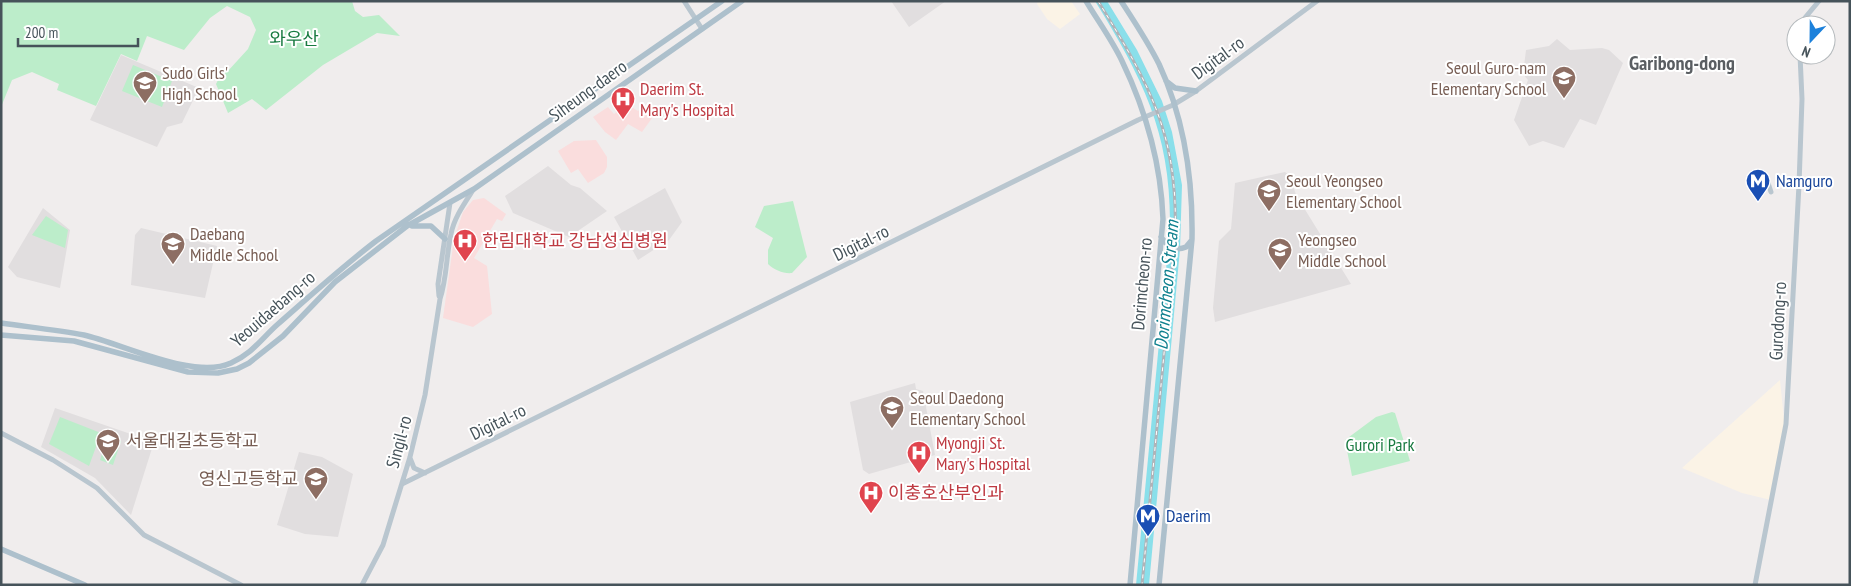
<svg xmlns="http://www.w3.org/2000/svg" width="1851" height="586" font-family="'PT Sans Narrow','Noto Sans KR',sans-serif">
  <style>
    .commercial { fill: #fbf3e6 }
    .education { fill: #e1dedf }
    .medical { fill: #fadddd }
    .green { fill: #bcedca }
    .water { fill: #8adfea }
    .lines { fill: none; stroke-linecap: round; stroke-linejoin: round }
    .secondary { stroke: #b9c6cf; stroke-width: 5 }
    .primary { stroke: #adc0cc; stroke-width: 5.5 }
    .rail-casing { stroke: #b0b3b8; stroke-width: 3 }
    .rail { stroke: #fff; stroke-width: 1; stroke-dasharray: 4; stroke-linecap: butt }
    .labels { text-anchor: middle; stroke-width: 4; stroke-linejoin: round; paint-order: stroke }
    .park-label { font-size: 18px; fill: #187a40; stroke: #fff }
    .street-label { font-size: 18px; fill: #46535a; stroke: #fff }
    .education-label { font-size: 18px; fill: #785e54; stroke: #fff; text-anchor: start }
    .health-label { font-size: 18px; fill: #be3a42; stroke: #fff; text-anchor: start }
    .transit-label { font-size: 18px; fill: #164399; stroke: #fff; text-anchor: start }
    .water-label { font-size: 19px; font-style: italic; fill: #0f808e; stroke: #fff }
    .quarter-label { font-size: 20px; font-weight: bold; fill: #5a5e62; stroke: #fff }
  </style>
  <rect width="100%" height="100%" fill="#f0eded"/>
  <path class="commercial" d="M1038 1H1071L1080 14 1060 29 1047 19 1037 4Z
    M1780 380 1785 430 1771 500 1742 493 1682 468Z"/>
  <path class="education" d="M891 1H946L909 27Z
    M1557 39 1570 50 1602 48 1609 50 1623 63 1596 125 1580 119 1564 148 1543 141 1529 146 1514 120 1528 80 1523 74 1526 50 1549 46Z
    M121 55 199 88 182 123 167 127 157 147 90 120Z
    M548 166 571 185 580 188 607 211 569 237 513 213 505 196Z
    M1285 172 1290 176 1296 195 1351 284 1215 322 1213 308 1219 241 1231 229 1235 183Z
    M665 188 682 222 669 240 638 260 614 217Z
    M43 208 70 230 60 288 17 277 8 267Z
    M141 228 217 246 205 298 131 285 135 235Z
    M915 383 916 389 923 391 935 455 869 474 863 470 850 402Z
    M55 408 154 442 131 515 95 478 41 447Z
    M299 452 322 457 353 474 338 537 305 534 277 525Z"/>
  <path class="medical" d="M627 104 638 111 643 106 655 114 642 132 628 124 616 140 605 132 593 117 608 107 614 114Z
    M596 140 607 157V167L604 173 588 183 578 169 571 173 558 151 574 141Z
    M484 198 506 214 502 221 497 219 474 258 487 266 492 314 473 327 443 318 454 239 463 212 473 200Z"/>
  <path class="green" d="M1 1H352L355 11 363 17 379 15 400 36 377 33 323 65 266 110 252 99 228 113 216 84 222 72H227L248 49 256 30 250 17 227 6 210 18 184 50 147 36 137 61 121 54 96 106 57 90 59 84 32 72 12 80 1 107Z
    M133 65 172 81 162 107 122 91Z
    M793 201 807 257 792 273C784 274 774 270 768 264V250L773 238 755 227 764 206Z
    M46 216 68 230 65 248 32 235Z
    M1392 412 1395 413 1410 461 1352 476 1345 440 1376 417Z
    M60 417 101 433 89 466 49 444Z
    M108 435 121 441 113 465 100 460Z"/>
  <path class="water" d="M1095 1H1107L1137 50 1162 101 1172 132 1182 185 1180 249 1149 585H1136L1170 227C1171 133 1143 79 1095 1Z"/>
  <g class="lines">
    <path class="secondary" d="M684 1 702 29
      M1799 25 1819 1
      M1765 174 1771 192
      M439 296 438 284 450 203
      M1 433 53 460 97 488 144 535 241 585
      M410 458 414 468 425 473
      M402 484 1138 120 1173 105 1196 91 1317 1
      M362 585 383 545 410 457 425 395 440 299C447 278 446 256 451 234 454 218 464 204 473 190
      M1755 585 1786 424 1799 185 1802 99 1800 55"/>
    <path class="primary" d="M1086 1C1098 21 1112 40 1122 61 1146 111 1161 163 1163 219L1130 585
      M1121 1C1134 21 1148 42 1159 64 1184 118 1193 180 1192 239L1159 585
      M1166 81 1175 88 1196 91
      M412 226H431L445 239
      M1161 237C1167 246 1175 252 1186 247L1191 241
      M1 323C29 327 57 330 84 335 123 344 194 380 231 363 253 353 261 339 278 324 310 296 342 267 376 241L722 1
      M1 335 74 341 188 372 218 373 237 369 249 363 283 336 335 282 407 226 474 189 742 1
      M1 549 85 585"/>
    <defs>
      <path id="rail" d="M1098 1C1150 85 1179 136 1175 238L1142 585"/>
    </defs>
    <use href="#rail" class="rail-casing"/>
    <use href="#rail" class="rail"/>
  </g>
  <defs>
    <symbol id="school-pin" viewBox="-11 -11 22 30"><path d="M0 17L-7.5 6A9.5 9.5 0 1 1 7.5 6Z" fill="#8d6e63" stroke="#fff"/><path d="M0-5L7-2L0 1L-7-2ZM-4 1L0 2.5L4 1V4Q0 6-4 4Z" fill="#fff"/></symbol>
    <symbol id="hospital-pin" viewBox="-11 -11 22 30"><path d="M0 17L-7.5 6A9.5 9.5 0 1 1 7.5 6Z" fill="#e0444e" stroke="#fff"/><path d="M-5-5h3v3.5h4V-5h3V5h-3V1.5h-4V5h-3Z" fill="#fff"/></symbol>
    <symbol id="metro-pin" viewBox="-11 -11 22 30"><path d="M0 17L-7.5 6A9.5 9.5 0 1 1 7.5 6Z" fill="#1a4fb4" stroke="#fff"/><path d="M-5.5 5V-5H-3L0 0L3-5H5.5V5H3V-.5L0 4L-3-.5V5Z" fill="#fff"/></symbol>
  </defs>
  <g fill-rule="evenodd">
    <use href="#school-pin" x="1550" y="64" width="28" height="38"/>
    <use href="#school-pin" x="131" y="69" width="28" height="38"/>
    <use href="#hospital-pin" x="609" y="85" width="28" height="38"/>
    <use href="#metro-pin" x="1744" y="167" width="28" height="38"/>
    <use href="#school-pin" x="1255" y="177" width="28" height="38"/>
    <use href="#hospital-pin" x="451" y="227" width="28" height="38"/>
    <use href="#school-pin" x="159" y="230" width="28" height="38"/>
    <use href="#school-pin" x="1266" y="236" width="28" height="38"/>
    <use href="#school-pin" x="878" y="394" width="28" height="38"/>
    <use href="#school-pin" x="94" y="427" width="28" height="38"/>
    <use href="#hospital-pin" x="905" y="439" width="28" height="38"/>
    <use href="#school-pin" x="302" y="465" width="28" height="38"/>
    <use href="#hospital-pin" x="857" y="479" width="28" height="38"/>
    <use href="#metro-pin" x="1134" y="502" width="28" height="38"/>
  </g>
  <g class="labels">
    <g class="park-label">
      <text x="294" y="45">와우산</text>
      <text x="1380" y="451">Gurori Park</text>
    </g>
    <g class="street-label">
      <text transform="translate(1218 58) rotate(-36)" y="6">Digital-ro</text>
      <text transform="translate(588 91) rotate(-36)" y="6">Siheung-daero</text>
      <text transform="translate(861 243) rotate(-26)" y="6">Digital-ro</text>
      <text transform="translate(1142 284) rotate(-85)" y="6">Dorimcheon-ro</text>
      <text transform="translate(273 309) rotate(-41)" y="6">Yeouidaebang-ro</text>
      <text transform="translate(1778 321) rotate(-87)" y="6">Gurodong-ro</text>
      <text transform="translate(498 422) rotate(-26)" y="6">Digital-ro</text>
      <text transform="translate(399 442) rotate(-75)" y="6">Singil-ro</text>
    </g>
    <g class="education-label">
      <text x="1546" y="74" text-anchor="end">Seoul Guro-nam<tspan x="1546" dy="21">Elementary School</tspan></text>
      <text x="162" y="79">Sudo Girls'<tspan x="162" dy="21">High School</tspan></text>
      <text x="1286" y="187">Seoul Yeongseo<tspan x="1286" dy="21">Elementary School</tspan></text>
      <text x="190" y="240">Daebang<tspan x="190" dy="21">Middle School</tspan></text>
      <text x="1298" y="246">Yeongseo<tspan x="1298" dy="21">Middle School</tspan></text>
      <text x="910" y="404">Seoul Daedong<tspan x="910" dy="21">Elementary School</tspan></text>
      <text x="126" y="447">서울대길초등학교</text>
      <text x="298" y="485" text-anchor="end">영신고등학교</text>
    </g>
    <g class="health-label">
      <text x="640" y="95">Daerim St.<tspan x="640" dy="21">Mary's Hospital</tspan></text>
      <text x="482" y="247">한림대학교 강남성심병원</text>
      <text x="936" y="449">Myongji St.<tspan x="936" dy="21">Mary's Hospital</tspan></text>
      <text x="888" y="499">이충호산부인과</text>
    </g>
    <g class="transit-label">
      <text x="1776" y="187">Namguro</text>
      <text x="1166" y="522">Daerim</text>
    </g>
    <g class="water-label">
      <text transform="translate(1166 285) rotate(-85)" y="7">Dorimcheon Stream</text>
    </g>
    <g class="quarter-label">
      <text x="1682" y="70">Garibong-dong</text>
    </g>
  </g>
  <rect width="1851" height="586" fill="none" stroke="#46535a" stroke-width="5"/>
  <g transform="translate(1811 40) rotate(202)"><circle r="24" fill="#ffffff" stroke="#b5babd"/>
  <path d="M0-4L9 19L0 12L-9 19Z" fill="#1c81db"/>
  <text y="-8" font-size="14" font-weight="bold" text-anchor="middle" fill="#46535a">N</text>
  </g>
  <path d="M18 38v8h120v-8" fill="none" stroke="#46535a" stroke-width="2.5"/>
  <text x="25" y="38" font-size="15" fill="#46535a" stroke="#ffffff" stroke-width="4" paint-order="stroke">200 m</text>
</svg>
